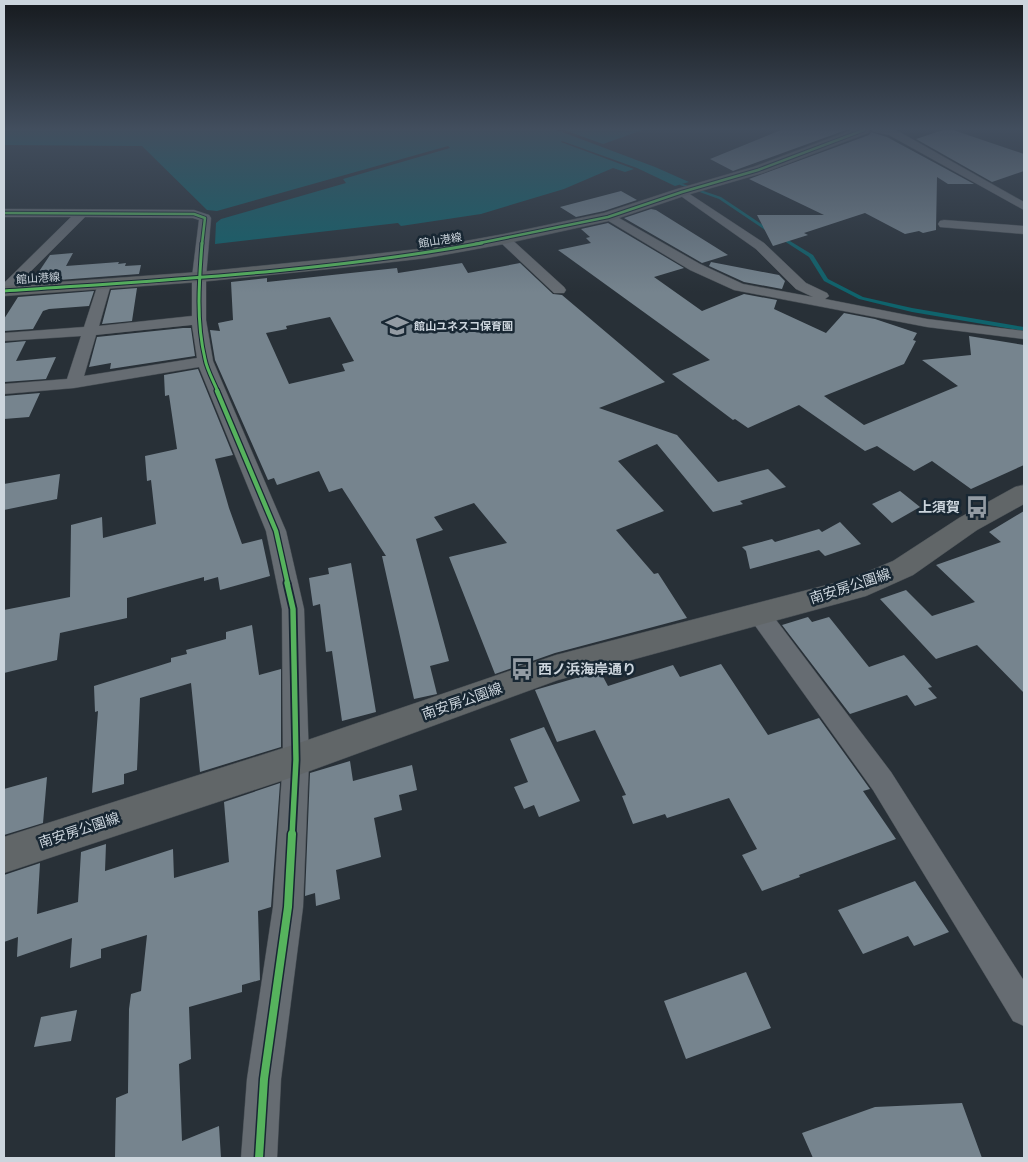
<svg xmlns="http://www.w3.org/2000/svg" width="1028" height="1162" font-family="Arial,'Noto Sans JP',sans-serif">
  <style>
    .water { fill: #0f636c }
    .lines { fill: none; stroke-linecap: round; stroke-linejoin: round }
    .stream { fill: #0f636c; fill-rule: evenodd }
    .building { fill: #76848e; fill-rule: evenodd }
    .street-casing { stroke: #464d53; stroke-width: 1 }
    .secondary-casing { stroke: #464d53; stroke-width: 1 }
    .street { fill: #666c72; fill-rule: evenodd }
    .secondary { fill: #616668; fill-rule: evenodd }
    .cycleway-far4-casing { stroke: #182733; stroke-width: 4.5 }
    .cycleway-far3-casing { stroke: #182733; stroke-width: 5 }
    .cycleway-far2-casing { stroke: #182733; stroke-width: 7 }
    .cycleway-far1-casing { stroke: #182733; stroke-width: 9 }
    .cycleway-casing { stroke: #182733; stroke-width: 11 }
    .cycleway-far4 { stroke: #56b35d; stroke-width: 2.5 }
    .cycleway-far3 { stroke: #56b35d; stroke-width: 3 }
    .cycleway-far2 { stroke: #56b35d; stroke-width: 4.5 }
    .cycleway-far1 { stroke: #56b35d; stroke-width: 5.5 }
    .cycleway { stroke: #56b35d; stroke-width: 8 }
    .labels { text-anchor: middle; stroke-width: 5; stroke-linejoin: round; paint-order: stroke }
    .far-street-label { font-size: 11px; fill: #ccd5dd; stroke: #182733 }
    .far-poi-label { font-size: 11px; font-weight: bold; fill: #ccd5dd; stroke: #182733; text-anchor: start }
    .poi-label { font-size: 14px; font-weight: bold; fill: #ccd5dd; stroke: #182733; text-anchor: end }
    .street-label { font-size: 14px; fill: #ccd5dd; stroke: #182733 }
  </style>
  <rect width="100%" height="100%" fill="#283037"/>
  <path class="water" d="M4 130H557L655 167 689 182 675 186 637 168 562 141 561 142 634 169 625 172 613 168 564 189 481 214 401 226 398 223 215 244 216 223 221 219 346 183 343 179 450 148 448 146 217 211 207 210 142 146 4 145Z
    M564 130H643L603 144Z"/>
  <g class="lines">
    <path class="stream" d="M680 183 721 197 772 231 768 232 719 199 680 185Z
      M780 235 813 255 828 279 863 297 912 308 1024 327V331L912 312 859 299 824 281 809 257 778 237V236Z"/>
  </g>
  <path class="building" d="M781 130H846L733 171 710 159Z
    M943 130H953L1024 154V171L992 182 916 139Z
    M871 132 887 137 974 184H948L937 177 936 230 923 233 919 231 905 234 865 213 804 233 808 235 773 246 757 215H824L749 179 869 135Z
    M621 191 637 200 604 211 576 217 560 207Z
    M651 209 656 210 728 255 702 263 624 218Z
    M608 223 684 268 654 277 702 311 744 294 777 300 774 309 826 333 844 313 875 319 917 333 913 340 916 341 904 364 824 396 864 425 958 386 922 360 971 355 969 336 1024 345V465L971 489 932 461 914 471 877 446 865 451 799 405 748 428 735 419 733 420 672 374 710 360 558 250 591 243 586 238 590 237 581 229Z
    M73 253 66 266 119 262 118 264 126 263 125 266 141 265 139 274 32 282 50 255Z
    M711 262 779 275 785 281 782 289 744 282 709 266Z
    M462 263 468 273 520 263 553 294 562 295 665 382 599 408 677 435 718 482 768 469 786 487 740 501 743 504 713 512 657 444 618 461 664 511 616 530 654 574 658 573 687 618 555 653 495 674 449 557 507 543 474 503 434 517 443 530 416 539 449 661 430 666 437 694 414 699 382 556H386L342 488 329 492 319 471 277 485 274 478 268 480 215 360 210 330 220 331 218 323 233 320 231 282 267 278V282L397 268 398 273ZM330 317 354 361 342 364 345 371 289 384 266 333 287 329 286 326Z
    M137 288 132 321 102 324 111 290Z
    M94 291 89 306 49 309 43 311 33 329 4 331V319L18 297Z
    M183 328H191L195 356 110 369 111 363 89 367 97 337Z
    M26 341 16 361 56 357 46 379 4 382V343Z
    M198 369 233 455 215 459 229 508 242 544 262 539 270 576 220 590 218 577 204 581V577L127 598V618L60 633 57 660 4 673V610L70 597 71 525 102 517 103 538 156 524 151 480 147 481 145 456 177 449 169 395 165 396 164 375Z
    M40 393 29 417 4 419V396Z
    M60 474 57 499 4 510V484Z
    M900 491 920 507 892 523 872 504Z
    M1024 511V693L977 645 936 659 880 599 906 590 932 616 975 602 936 565 1001 542 989 532Z
    M840 522 861 544 825 556 819 550 750 569 746 551 742 547 772 539 775 542 819 529 822 532Z
    M351 563 376 712 342 721 332 651 326 652 320 604 313 606 309 578 329 574 328 568Z
    M808 617 812 622 829 617 869 667 904 655 932 687 928 688 937 698 915 706 907 695 850 714 782 625Z
    M252 625 259 675 281 669V747L200 772 191 683 140 698 137 770 124 774V784L92 793 98 711 95 712 94 686 171 662V658L187 654 186 650 226 639V632Z
    M721 664 768 735 819 718 870 789 863 791 896 839 799 875 800 877 762 891 742 855 757 849 729 798 667 818 665 814 633 824 622 796 626 795 595 730 557 742 535 690 600 671 608 686 673 665 680 677Z
    M544 727 580 801 539 817 534 805 524 809 514 787 528 782 510 739Z
    M350 761 353 781 412 765 417 790 399 795 402 810 374 818 381 857 336 870 340 899 316 906 315 893 305 896 310 773Z
    M47 777 43 823 4 835V789Z
    M280 783 271 907 258 911 260 980 242 985V992L189 1007 191 1059 179 1064 182 1141 219 1126 221 1158H115L116 1098 128 1093 129 1009 131 994 141 991 147 935 101 949V958L70 968 72 938 17 957 18 937 4 942V875L40 863 37 914 78 902 81 852 106 844 105 871 173 849 174 878 229 862 224 802Z
    M915 881 949 932 914 946 908 936 863 954 838 910Z
    M746 972 771 1028 686 1059 664 1001Z
    M77 1010 71 1041 34 1047 41 1017Z
    M962 1103 982 1158H813L802 1133 875 1107Z"/>
  <g class="lines">
    <defs>
      <path id="street" d="M872 130H896L1024 202V210L889 135 874 132Z
        M682 189 764 243 806 283 827 293 829 296 825 299 927 319 1024 331V339L927 327 734 290 690 270 602 217 608 213 612 214 700 264 743 284 813 297 796 289 756 249 678 194 676 192 678 190Z
        M4 209 194 210 209 215 211 218 206 277V320L213 361 286 531 304 609 309 760 303 907 281 1079 277 1158H241L247 1079 273 907 283 760 282 609 266 531 199 367 74 388 4 394V384L67 379 81 336 4 341V333L84 327 99 281 104 280 111 284 99 326 192 316V277L199 220 193 218 85 217 9 293 4 294V283L71 217H4ZM192 325 197 358 84 376 96 335Z
        M944 220 1024 226V234L940 227 938 224 940 221Z
        M504 235 508 236 564 287 566 290 564 293H554L500 242 498 239Z
        M759 605 767 608 891 772 1024 981V1026L1013 1021 873 790 751 620 748 614 751 608Z"/>
      <path id="secondary" d="M852 130H870L868 133 763 173 687 195 613 220 504 244 427 258 339 268 199 282 4 296V286L199 272 339 258 427 248 504 234 604 213 677 189 753 167Z
        M1024 485V504L977 530 913 575 866 596 558 680 296 776 4 873V837L296 744 556 655 850 579 893 561 959 518 1015 487Z"/>
    </defs>
    <use href="#street" class="street-casing"/>
    <use href="#secondary" class="secondary-casing"/>
    <use href="#street" class="street"/>
    <use href="#secondary" class="secondary"/>
    <defs>
      <path id="cycleway-far4" d="M4 213 194 214 205 218 202 244
        M475 244 608 217 682 192 758 170 864 130"/>
      <path id="cycleway-far3" d="M202 243C199 282 196 321 205 359 207 370 214 382 218 392
        M4 291C163 280 325 272 482 243"/>
      <path id="cycleway-far2" d="M217 391 276 531 288 585"/>
      <path id="cycleway-far1" d="M287 583 293 609 296 760 292 836"/>
      <path id="cycleway" d="M259 1158 264 1079 288 907 292 834"/>
    </defs>
    <use href="#cycleway-far4" class="cycleway-far4-casing"/>
    <use href="#cycleway-far3" class="cycleway-far3-casing"/>
    <use href="#cycleway-far2" class="cycleway-far2-casing"/>
    <use href="#cycleway-far1" class="cycleway-far1-casing"/>
    <use href="#cycleway" class="cycleway-casing"/>
    <use href="#cycleway-far4" class="cycleway-far4"/>
    <use href="#cycleway-far3" class="cycleway-far3"/>
    <use href="#cycleway-far2" class="cycleway-far2"/>
    <use href="#cycleway-far1" class="cycleway-far1"/>
    <use href="#cycleway" class="cycleway"/>
  </g>
  <linearGradient id="sky" x2="0" y2="1"><stop stop-color="#161a1e"/><stop offset="0.44" stop-color="#424e5e"/><stop offset="1" stop-color="#424e5e" stop-opacity="0"/></linearGradient>
  <rect width="1028" height="293" fill="url(#sky)"/>
  <defs>
    <symbol id="school-bare" viewBox="-9 -9 18 18"><path d="M0-5L7-2L0 1L-7-2ZM-4 1L0 2.5L4 1V4Q0 6-4 4Z" fill="#939ba3" stroke="#182733" stroke-width="2.5" paint-order="stroke"/></symbol>
    <symbol id="bus-bare" viewBox="-9 -9 18 18"><path d="M-5-6H5V4H4V6H2V4H-2V6H-4V4H-5ZM-3.5-4V0h7V-4ZM-3.5 1.2v1.5H-2V1.2ZM2 1.2v1.5H3.5V1.2Z" fill="#939ba3" stroke="#182733" stroke-width="2.5" paint-order="stroke"/></symbol>
  </defs>
  <g fill-rule="evenodd">
    <use href="#school-bare" x="381" y="310" width="32" height="32"/>
    <use href="#bus-bare" x="961" y="491" width="32" height="32"/>
    <use href="#bus-bare" x="506" y="653" width="32" height="32"/>
  </g>
  <g class="labels">
    <g class="far-street-label">
      <text transform="translate(440 240) rotate(-9)" y="4">館山港線</text>
      <text transform="translate(38 278) rotate(-4)" y="4">館山港線</text>
    </g>
    <g class="far-poi-label">
      <text x="414" y="330">館山ユネスコ保育園</text>
    </g>
    <g class="poi-label">
      <text x="960" y="512">上須賀</text>
      <text x="538" y="674" text-anchor="start">西ノ浜海岸通り</text>
    </g>
    <g class="street-label">
      <text transform="translate(850 586) rotate(-18)" y="5">南安房公園線</text>
      <text transform="translate(462 701) rotate(-19)" y="5">南安房公園線</text>
      <text transform="translate(79 830) rotate(-18)" y="5">南安房公園線</text>
    </g>
  </g>
  <rect width="1028" height="1162" fill="none" stroke="#ccd5dd" stroke-width="10"/>
</svg>
